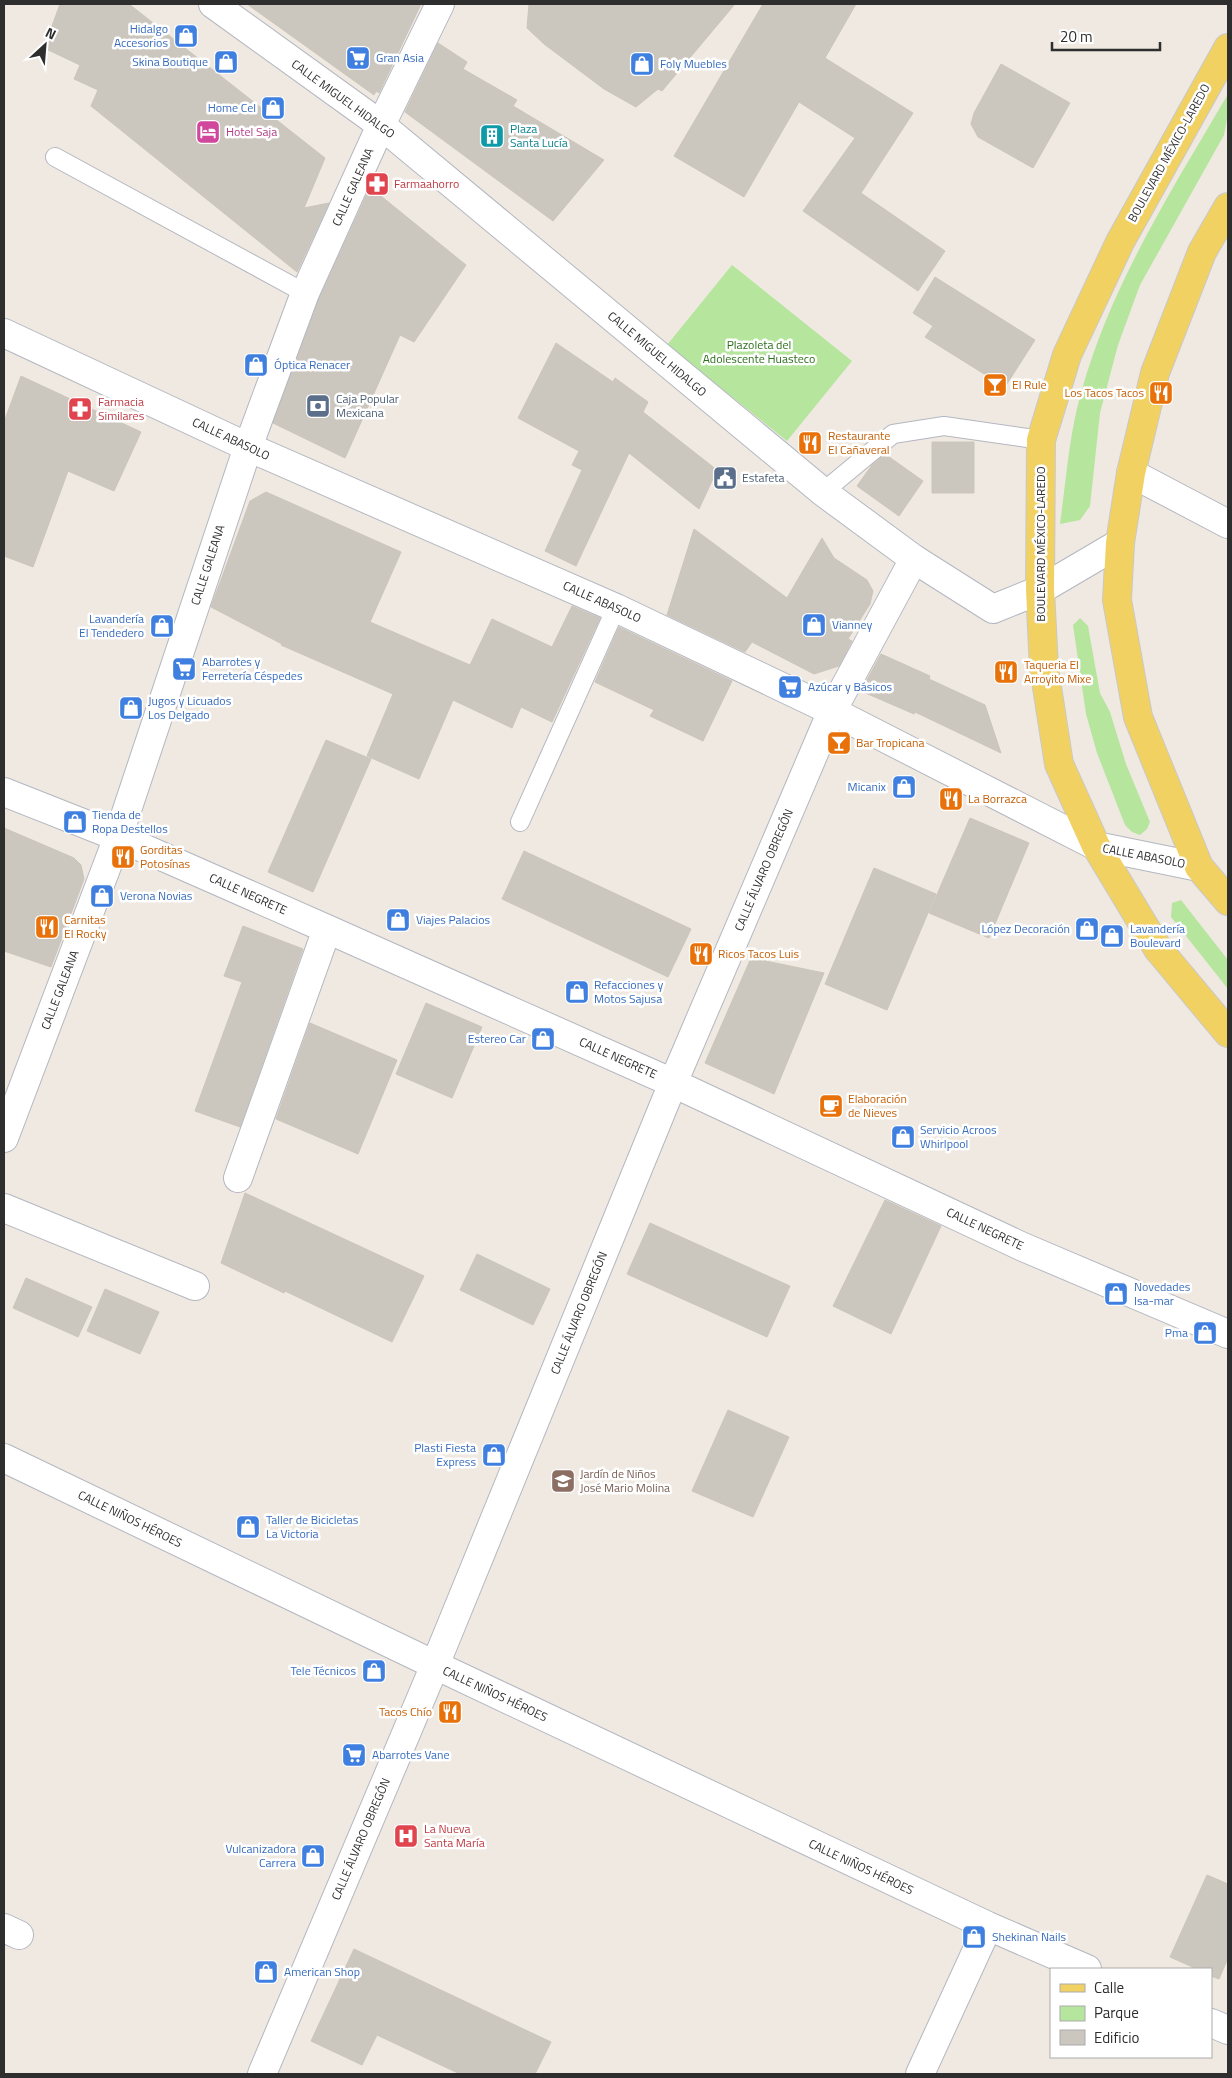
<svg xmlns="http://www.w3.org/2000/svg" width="1232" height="2078" font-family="'Titillium Web',sans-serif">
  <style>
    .green { fill: #b6e59e }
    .building { fill: #cbc7bf; stroke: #cbc5ba }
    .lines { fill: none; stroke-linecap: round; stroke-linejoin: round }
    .service-casing { stroke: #b4b7c1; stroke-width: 20 }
    .minor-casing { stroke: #b4b7c1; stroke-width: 30 }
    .tertiary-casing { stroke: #b4b7c1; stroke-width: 30 }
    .primary-casing { stroke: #c9c9c9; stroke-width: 30 }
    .service { stroke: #fff; stroke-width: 18 }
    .minor { stroke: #fff; stroke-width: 28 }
    .tertiary { stroke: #fff; stroke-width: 28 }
    .primary { stroke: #f2d163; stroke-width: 28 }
    .labels { text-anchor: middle; stroke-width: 5; stroke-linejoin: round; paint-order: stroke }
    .shop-label { font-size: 12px; fill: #366cbe; stroke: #fff; text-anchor: start }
    .street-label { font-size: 12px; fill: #2e2e2e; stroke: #fff }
    .culture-label { font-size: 12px; fill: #0d838f; stroke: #fff; text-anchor: start }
    .hotel-label { font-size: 12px; fill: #b23c85; stroke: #fff; text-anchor: start }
    .health-label { font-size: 12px; fill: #be3a42; stroke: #fff; text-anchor: start }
    .park-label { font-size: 12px; fill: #2c6e1b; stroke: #fff }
    .food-label { font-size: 12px; fill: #c56008; stroke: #fff; text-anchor: start }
    .service-label { font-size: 12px; fill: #4e5e75; stroke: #fff; text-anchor: start }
    .education-label { font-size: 12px; fill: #785e54; stroke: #fff; text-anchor: start }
  </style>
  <rect width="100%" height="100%" fill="#efe9e1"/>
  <path class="green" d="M1228 94V113L1224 135 1140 285 1118 345 1100 413 1090 506 1080 520 1060 524C1066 481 1069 435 1081 393 1111 284 1172 190 1228 94Z
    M732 265 852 361 787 441 667 345Z
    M1080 618 1088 626 1100 693 1110 712 1126 764 1150 822 1147 829 1140 835 1132 832 1125 825 1097 753 1086 714 1073 625Z
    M1181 900 1228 960V989L1171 917 1172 903Z"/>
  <path class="building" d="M60 4H129L325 158 304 208 329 203 297 272 91 106 98 90 74 79 80 65 44 48Z
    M247 4H421L379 93 376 91 374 95Z
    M529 4H735L662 91 658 89 636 107 604 89 544 44 527 28Z
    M763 4H856L825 58 913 113 861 193 945 251 918 291 803 211 855 138 799 102 744 197 674 156Z
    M438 43 467 62 463 69 517 100 513 106 604 160 553 221 405 112Z
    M1001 64 1070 103 1033 168 978 137 971 124 974 113Z
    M376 192 466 265 414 342 400 335 345 458 273 423 319 299 367 194Z
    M935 277 1035 340 1005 387 925 337 933 326 913 313Z
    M556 343 613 382 615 378 648 402 643 412 717 470 699 509 629 453 576 566 545 551 582 470 572 465 579 451 518 418Z
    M21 376 141 432 114 491 68 471 33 567 4 556V422Z
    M932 442H974V493H932Z
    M885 454 923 481 899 516 857 486 872 465Z
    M266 492 401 552 370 622 470 665 492 619 552 647 572 606 600 618 552 722 521 707 512 728 453 700 419 779 367 756 393 694 281 645 282 644 211 607 250 501Z
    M694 529 787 598 822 538 834 558 867 580 873 591 870 604 848 639 852 641 839 666 814 674 752 642 745 652 667 615Z
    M619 627 732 681 703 741 650 716 654 710 595 682Z
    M881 654 930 676 929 679 985 705 1001 753 915 712 914 714 861 691Z
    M326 740 371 759 313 892 268 872Z
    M970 818 1029 843 989 938 929 913Z
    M4 828 74 858 81 865 84 879 51 967 4 951Z
    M524 851 691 929 668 977 502 899Z
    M874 868 936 894 887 1010 825 984Z
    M243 926 303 949 240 1127 195 1111 242 982 224 976Z
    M751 958 824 973 774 1094 705 1063Z
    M426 1003 482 1027 452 1098 396 1074Z
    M310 1023 397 1060 358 1154 276 1119Z
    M245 1193 424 1276 392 1342 285 1291 284 1293 221 1263Z
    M885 1200 941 1226 891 1334 833 1306Z
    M650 1223 790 1286 767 1337 627 1274Z
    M477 1254 550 1289 533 1325 460 1290Z
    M26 1278 92 1307 78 1337 13 1308Z
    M105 1289 159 1312 140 1354 87 1331Z
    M728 1410 789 1437 753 1517 692 1491Z
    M1207 1875 1228 1884V1958L1219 1979 1211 1976V1969H1197L1170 1957Z
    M354 1949 551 2042 535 2074H460L377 2035 362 2065 311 2041Z"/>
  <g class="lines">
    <defs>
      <path id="service" d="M55 157 305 293
        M823 492 893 434 944 426 1041 440
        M520 822 616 608"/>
      <path id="minor" d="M4 333 248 447 616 608 832 711 1096 846 1199 867
        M1131 473 1228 524
        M4 792 118 837 327 929 673 1083 1023 1247 1228 1334
        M4 1138 118 837 248 447 305 293 381 125 440 4
        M238 1178 327 929
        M4 1208 195 1286
        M4 1458 435 1665 988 1926 1087 1969
        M4 1928 19 1935
        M1211 2023 1228 2030
        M262 2074 435 1665 673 1083 832 711 914 559
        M920 2074 988 1926"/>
      <path id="tertiary" d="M213 4 381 125 823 492 914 559 993 609 1040 590 1120 543"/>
      <path id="primary" d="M1228 48 1120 242 1067 355 1041 440 1040 590 1044 668 1059 764 1096 846 1158 949 1228 1033
        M1228 207 1202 252 1155 373 1131 473 1120 543 1117 600 1138 717 1199 867 1228 901"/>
    </defs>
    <use href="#service" class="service-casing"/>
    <use href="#minor" class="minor-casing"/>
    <use href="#tertiary" class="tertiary-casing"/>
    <use href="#primary" class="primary-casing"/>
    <use href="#service" class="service"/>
    <use href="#minor" class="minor"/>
    <use href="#tertiary" class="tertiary"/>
    <use href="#primary" class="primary"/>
  </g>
  <defs>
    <symbol id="shop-square" viewBox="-11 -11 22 22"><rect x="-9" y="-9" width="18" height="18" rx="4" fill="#3f7fe0" stroke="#fff"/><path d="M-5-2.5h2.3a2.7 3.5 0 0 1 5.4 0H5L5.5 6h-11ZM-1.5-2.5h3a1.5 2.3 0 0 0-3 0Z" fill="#fff"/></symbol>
    <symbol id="supermarket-square" viewBox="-11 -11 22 22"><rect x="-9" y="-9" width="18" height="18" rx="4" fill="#3f7fe0" stroke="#fff"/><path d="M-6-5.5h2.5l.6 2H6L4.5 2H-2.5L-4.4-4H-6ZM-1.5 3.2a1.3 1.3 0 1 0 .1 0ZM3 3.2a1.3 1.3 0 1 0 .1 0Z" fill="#fff"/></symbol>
    <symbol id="hotel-square" viewBox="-11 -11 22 22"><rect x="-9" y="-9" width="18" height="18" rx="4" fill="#d1479c" stroke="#fff"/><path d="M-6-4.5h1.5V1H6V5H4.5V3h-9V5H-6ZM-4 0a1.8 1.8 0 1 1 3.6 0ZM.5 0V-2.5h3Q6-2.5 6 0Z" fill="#fff"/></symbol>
    <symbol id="building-square" viewBox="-11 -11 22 22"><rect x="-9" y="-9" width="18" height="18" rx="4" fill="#0f9aa8" stroke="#fff"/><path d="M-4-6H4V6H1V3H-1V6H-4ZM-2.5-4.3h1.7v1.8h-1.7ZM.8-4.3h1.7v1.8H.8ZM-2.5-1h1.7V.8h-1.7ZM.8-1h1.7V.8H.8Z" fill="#fff"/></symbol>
    <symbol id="pharmacy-square" viewBox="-11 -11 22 22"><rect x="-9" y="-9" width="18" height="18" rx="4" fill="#e0444e" stroke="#fff"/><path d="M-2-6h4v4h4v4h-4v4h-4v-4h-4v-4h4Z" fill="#fff"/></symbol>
    <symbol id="bar-square" viewBox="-11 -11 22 22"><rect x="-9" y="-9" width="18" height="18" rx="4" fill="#e8710a" stroke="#fff"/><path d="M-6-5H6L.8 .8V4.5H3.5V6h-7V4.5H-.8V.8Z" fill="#fff"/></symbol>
    <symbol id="restaurant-square" viewBox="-11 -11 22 22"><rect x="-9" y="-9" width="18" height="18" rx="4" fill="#e8710a" stroke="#fff"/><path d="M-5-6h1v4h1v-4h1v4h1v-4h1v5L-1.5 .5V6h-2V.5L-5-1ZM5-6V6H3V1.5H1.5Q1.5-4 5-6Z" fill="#fff"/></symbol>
    <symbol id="bank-square" viewBox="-11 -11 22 22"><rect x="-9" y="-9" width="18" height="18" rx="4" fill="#5c6f8a" stroke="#fff"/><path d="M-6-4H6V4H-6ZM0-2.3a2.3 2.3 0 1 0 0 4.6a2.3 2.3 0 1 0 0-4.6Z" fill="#fff"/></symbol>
    <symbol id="civic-square" viewBox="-11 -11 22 22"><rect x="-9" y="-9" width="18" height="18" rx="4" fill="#5c6f8a" stroke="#fff"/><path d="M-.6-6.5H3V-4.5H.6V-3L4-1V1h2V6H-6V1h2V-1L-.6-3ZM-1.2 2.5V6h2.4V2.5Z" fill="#fff"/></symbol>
    <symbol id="cafe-square" viewBox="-11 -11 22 22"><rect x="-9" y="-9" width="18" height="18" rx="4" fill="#e8710a" stroke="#fff"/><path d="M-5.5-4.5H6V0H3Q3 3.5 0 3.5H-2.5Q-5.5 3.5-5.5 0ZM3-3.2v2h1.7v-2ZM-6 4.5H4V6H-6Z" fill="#fff"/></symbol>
    <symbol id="school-square" viewBox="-11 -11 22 22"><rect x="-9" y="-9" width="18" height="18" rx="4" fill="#8d6e63" stroke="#fff"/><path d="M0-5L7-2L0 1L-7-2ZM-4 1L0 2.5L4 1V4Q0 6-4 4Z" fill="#fff"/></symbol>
    <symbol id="hospital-square" viewBox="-11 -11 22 22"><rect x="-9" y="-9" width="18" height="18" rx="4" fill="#e0444e" stroke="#fff"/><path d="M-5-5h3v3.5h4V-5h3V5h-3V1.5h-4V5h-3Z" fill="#fff"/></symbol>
  </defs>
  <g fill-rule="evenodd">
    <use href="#shop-square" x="172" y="22" width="28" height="28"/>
    <use href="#supermarket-square" x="344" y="44" width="28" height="28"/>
    <use href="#shop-square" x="212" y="48" width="28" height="28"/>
    <use href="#shop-square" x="628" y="50" width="28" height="28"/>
    <use href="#shop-square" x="259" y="94" width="28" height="28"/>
    <use href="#hotel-square" x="194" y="118" width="28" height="28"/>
    <use href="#building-square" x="478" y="122" width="28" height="28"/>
    <use href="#pharmacy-square" x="363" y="170" width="28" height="28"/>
    <use href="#shop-square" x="242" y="351" width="28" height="28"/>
    <use href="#bar-square" x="981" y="371" width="28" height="28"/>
    <use href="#restaurant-square" x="1147" y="379" width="28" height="28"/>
    <use href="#bank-square" x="304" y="392" width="28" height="28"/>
    <use href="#pharmacy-square" x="66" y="395" width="28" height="28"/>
    <use href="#restaurant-square" x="796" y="429" width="28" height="28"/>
    <use href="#civic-square" x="711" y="464" width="28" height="28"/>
    <use href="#shop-square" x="800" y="611" width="28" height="28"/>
    <use href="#shop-square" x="148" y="612" width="28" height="28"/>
    <use href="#supermarket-square" x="170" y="655" width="28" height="28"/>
    <use href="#restaurant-square" x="992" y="658" width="28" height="28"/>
    <use href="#supermarket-square" x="776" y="673" width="28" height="28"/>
    <use href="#shop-square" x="117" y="694" width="28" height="28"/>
    <use href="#bar-square" x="825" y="729" width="28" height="28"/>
    <use href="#shop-square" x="890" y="773" width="28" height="28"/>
    <use href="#restaurant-square" x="937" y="785" width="28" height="28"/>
    <use href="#shop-square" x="61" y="808" width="28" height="28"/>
    <use href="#restaurant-square" x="109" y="843" width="28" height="28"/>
    <use href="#shop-square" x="88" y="882" width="28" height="28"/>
    <use href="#shop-square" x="384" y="906" width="28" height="28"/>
    <use href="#restaurant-square" x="33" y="913" width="28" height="28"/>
    <use href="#shop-square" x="1073" y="915" width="28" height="28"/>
    <use href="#shop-square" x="1098" y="922" width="28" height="28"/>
    <use href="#restaurant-square" x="687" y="940" width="28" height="28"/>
    <use href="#shop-square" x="563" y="978" width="28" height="28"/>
    <use href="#shop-square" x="529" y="1025" width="28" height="28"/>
    <use href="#cafe-square" x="817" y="1092" width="28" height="28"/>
    <use href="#shop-square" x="889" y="1123" width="28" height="28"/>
    <use href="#shop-square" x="1102" y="1280" width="28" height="28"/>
    <use href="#shop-square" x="1191" y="1319" width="28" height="28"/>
    <use href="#shop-square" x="480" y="1441" width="28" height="28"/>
    <use href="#school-square" x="549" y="1467" width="28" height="28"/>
    <use href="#shop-square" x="234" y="1513" width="28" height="28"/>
    <use href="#shop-square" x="360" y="1657" width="28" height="28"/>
    <use href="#restaurant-square" x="436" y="1698" width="28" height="28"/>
    <use href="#supermarket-square" x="340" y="1741" width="28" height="28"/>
    <use href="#hospital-square" x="392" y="1822" width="28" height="28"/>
    <use href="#shop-square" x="299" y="1842" width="28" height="28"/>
    <use href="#shop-square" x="960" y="1923" width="28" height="28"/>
    <use href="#shop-square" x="252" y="1958" width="28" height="28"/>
  </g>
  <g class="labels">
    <g class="shop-label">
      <text x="168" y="33" text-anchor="end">Hidalgo<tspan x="168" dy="14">Accesorios</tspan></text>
      <text x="376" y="62">Gran Asia</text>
      <text x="208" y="66" text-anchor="end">Skina Boutique</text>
      <text x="660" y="68">Foly Muebles</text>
      <text x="256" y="112" text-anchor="end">Home Cel</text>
      <text x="274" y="369">Óptica Renacer</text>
      <text x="144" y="623" text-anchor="end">Lavandería<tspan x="144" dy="14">El Tendedero</tspan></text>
      <text x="832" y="629">Vianney</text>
      <text x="202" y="666">Abarrotes y<tspan x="202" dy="14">Ferretería Céspedes</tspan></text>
      <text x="808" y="691">Azúcar y Básicos</text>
      <text x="148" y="705">Jugos y Licuados<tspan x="148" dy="14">Los Delgado</tspan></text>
      <text x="886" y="791" text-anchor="end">Micanix</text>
      <text x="92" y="819">Tienda de<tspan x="92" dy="14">Ropa Destellos</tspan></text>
      <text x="120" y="900">Verona Novias</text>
      <text x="416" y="924">Viajes Palacios</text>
      <text x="1070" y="933" text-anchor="end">López Decoración</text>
      <text x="1130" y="933">Lavandería<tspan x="1130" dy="14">Boulevard</tspan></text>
      <text x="594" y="989">Refacciones y<tspan x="594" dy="14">Motos Sajusa</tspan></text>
      <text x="526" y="1043" text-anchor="end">Estereo Car</text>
      <text x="920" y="1134">Servicio Acroos<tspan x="920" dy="14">Whirlpool</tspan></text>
      <text x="1134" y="1291">Novedades<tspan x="1134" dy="14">Isa-mar</tspan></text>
      <text x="1188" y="1337" text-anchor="end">Pma</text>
      <text x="476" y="1452" text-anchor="end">Plasti Fiesta<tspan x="476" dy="14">Express</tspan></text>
      <text x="266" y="1524">Taller de Bicicletas<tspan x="266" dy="14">La Victoria</tspan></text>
      <text x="356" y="1675" text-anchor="end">Tele Técnicos</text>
      <text x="372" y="1759">Abarrotes Vane</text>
      <text x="296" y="1853" text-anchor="end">Vulcanizadora<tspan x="296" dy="14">Carrera</tspan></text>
      <text x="992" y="1941">Shekinan Nails</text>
      <text x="284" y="1976">American Shop</text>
    </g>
    <g class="street-label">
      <text transform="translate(343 99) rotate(36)" y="4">CALLE MIGUEL HIDALGO</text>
      <text transform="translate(1169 153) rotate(-61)" y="4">BOULEVARD MÉXICO-LAREDO</text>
      <text transform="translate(353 187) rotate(-66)" y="4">CALLE GALEANA</text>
      <text transform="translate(657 354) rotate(40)" y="4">CALLE MIGUEL HIDALGO</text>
      <text transform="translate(231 439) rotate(25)" y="4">CALLE ABASOLO</text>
      <text transform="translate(1041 544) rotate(-90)" y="4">BOULEVARD MÉXICO-LAREDO</text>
      <text transform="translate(208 565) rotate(-72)" y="4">CALLE GALEANA</text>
      <text transform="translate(602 602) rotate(24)" y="4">CALLE ABASOLO</text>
      <text transform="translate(1144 856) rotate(11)" y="4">CALLE ABASOLO</text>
      <text transform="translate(764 870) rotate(-67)" y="4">CALLE ÁLVARO OBREGÓN</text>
      <text transform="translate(248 894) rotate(24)" y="4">CALLE NEGRETE</text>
      <text transform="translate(60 990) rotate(-69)" y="4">CALLE GALEANA</text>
      <text transform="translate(618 1058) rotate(24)" y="4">CALLE NEGRETE</text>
      <text transform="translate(985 1229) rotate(25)" y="4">CALLE NEGRETE</text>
      <text transform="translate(579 1313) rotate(-68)" y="4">CALLE ÁLVARO OBREGÓN</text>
      <text transform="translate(130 1519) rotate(26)" y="4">CALLE NIÑOS HÉROES</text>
      <text transform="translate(495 1694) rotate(25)" y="4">CALLE NIÑOS HÉROES</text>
      <text transform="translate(361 1839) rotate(-67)" y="4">CALLE ÁLVARO OBREGÓN</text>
      <text transform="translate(861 1867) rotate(25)" y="4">CALLE NIÑOS HÉROES</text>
    </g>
    <g class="culture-label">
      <text x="510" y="133">Plaza<tspan x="510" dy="14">Santa Lucía</tspan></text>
    </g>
    <g class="hotel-label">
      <text x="226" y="136">Hotel Saja</text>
    </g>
    <g class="health-label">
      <text x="394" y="188">Farmaahorro</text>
      <text x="98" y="406">Farmacia<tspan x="98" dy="14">Similares</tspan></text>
      <text x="424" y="1833">La Nueva<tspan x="424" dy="14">Santa María</tspan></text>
    </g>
    <g class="park-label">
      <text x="759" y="349">Plazoleta del<tspan x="759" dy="14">Adolescente Huasteco</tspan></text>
    </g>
    <g class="food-label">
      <text x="1012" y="389">El Rule</text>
      <text x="1144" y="397" text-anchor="end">Los Tacos Tacos</text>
      <text x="828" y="440">Restaurante<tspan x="828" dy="14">El Cañaveral</tspan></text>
      <text x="1024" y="669">Taqueria El<tspan x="1024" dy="14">Arroyito Mixe</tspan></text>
      <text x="856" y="747">Bar Tropicana</text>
      <text x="968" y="803">La Borrazca</text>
      <text x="140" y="854">Gorditas<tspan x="140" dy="14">Potosínas</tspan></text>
      <text x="64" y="924">Carnitas<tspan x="64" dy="14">El Rocky</tspan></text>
      <text x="718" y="958">Ricos Tacos Luis</text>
      <text x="848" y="1103">Elaboración<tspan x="848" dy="14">de Nieves</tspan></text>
      <text x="432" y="1716" text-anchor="end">Tacos Chío</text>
    </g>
    <g class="service-label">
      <text x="336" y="403">Caja Popular<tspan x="336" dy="14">Mexicana</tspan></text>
      <text x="742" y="482">Estafeta</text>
    </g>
    <g class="education-label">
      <text x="580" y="1478">Jardín de Niños<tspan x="580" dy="14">José Mario Molina</tspan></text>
    </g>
  </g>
  <rect width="1232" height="2078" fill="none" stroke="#2e2e2e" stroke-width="10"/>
  <rect x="1050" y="1968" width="162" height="90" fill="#ffffff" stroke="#ababab"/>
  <rect x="1060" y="1984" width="25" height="8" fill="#f2d163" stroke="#ababab"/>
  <text x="1094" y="1993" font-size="15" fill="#2e2e2e">Calle</text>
  <rect x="1060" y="2006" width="25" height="15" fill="#b6e59e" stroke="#ababab"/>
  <text x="1094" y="2018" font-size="15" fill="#2e2e2e">Parque</text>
  <rect x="1060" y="2030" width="25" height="15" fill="#cbc7bf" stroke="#ababab"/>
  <text x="1094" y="2043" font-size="15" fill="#2e2e2e">Edificio</text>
  <g transform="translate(45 45) rotate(26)" stroke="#ffffff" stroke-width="4" paint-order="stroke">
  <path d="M0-4L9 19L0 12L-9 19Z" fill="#2e2e2e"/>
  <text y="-8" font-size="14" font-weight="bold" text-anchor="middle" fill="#2e2e2e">N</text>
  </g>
  <path d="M1052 42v8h108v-8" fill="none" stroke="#2e2e2e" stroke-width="2.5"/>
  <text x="1060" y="42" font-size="15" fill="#2e2e2e" stroke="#ffffff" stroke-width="4" paint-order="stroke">20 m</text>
</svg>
